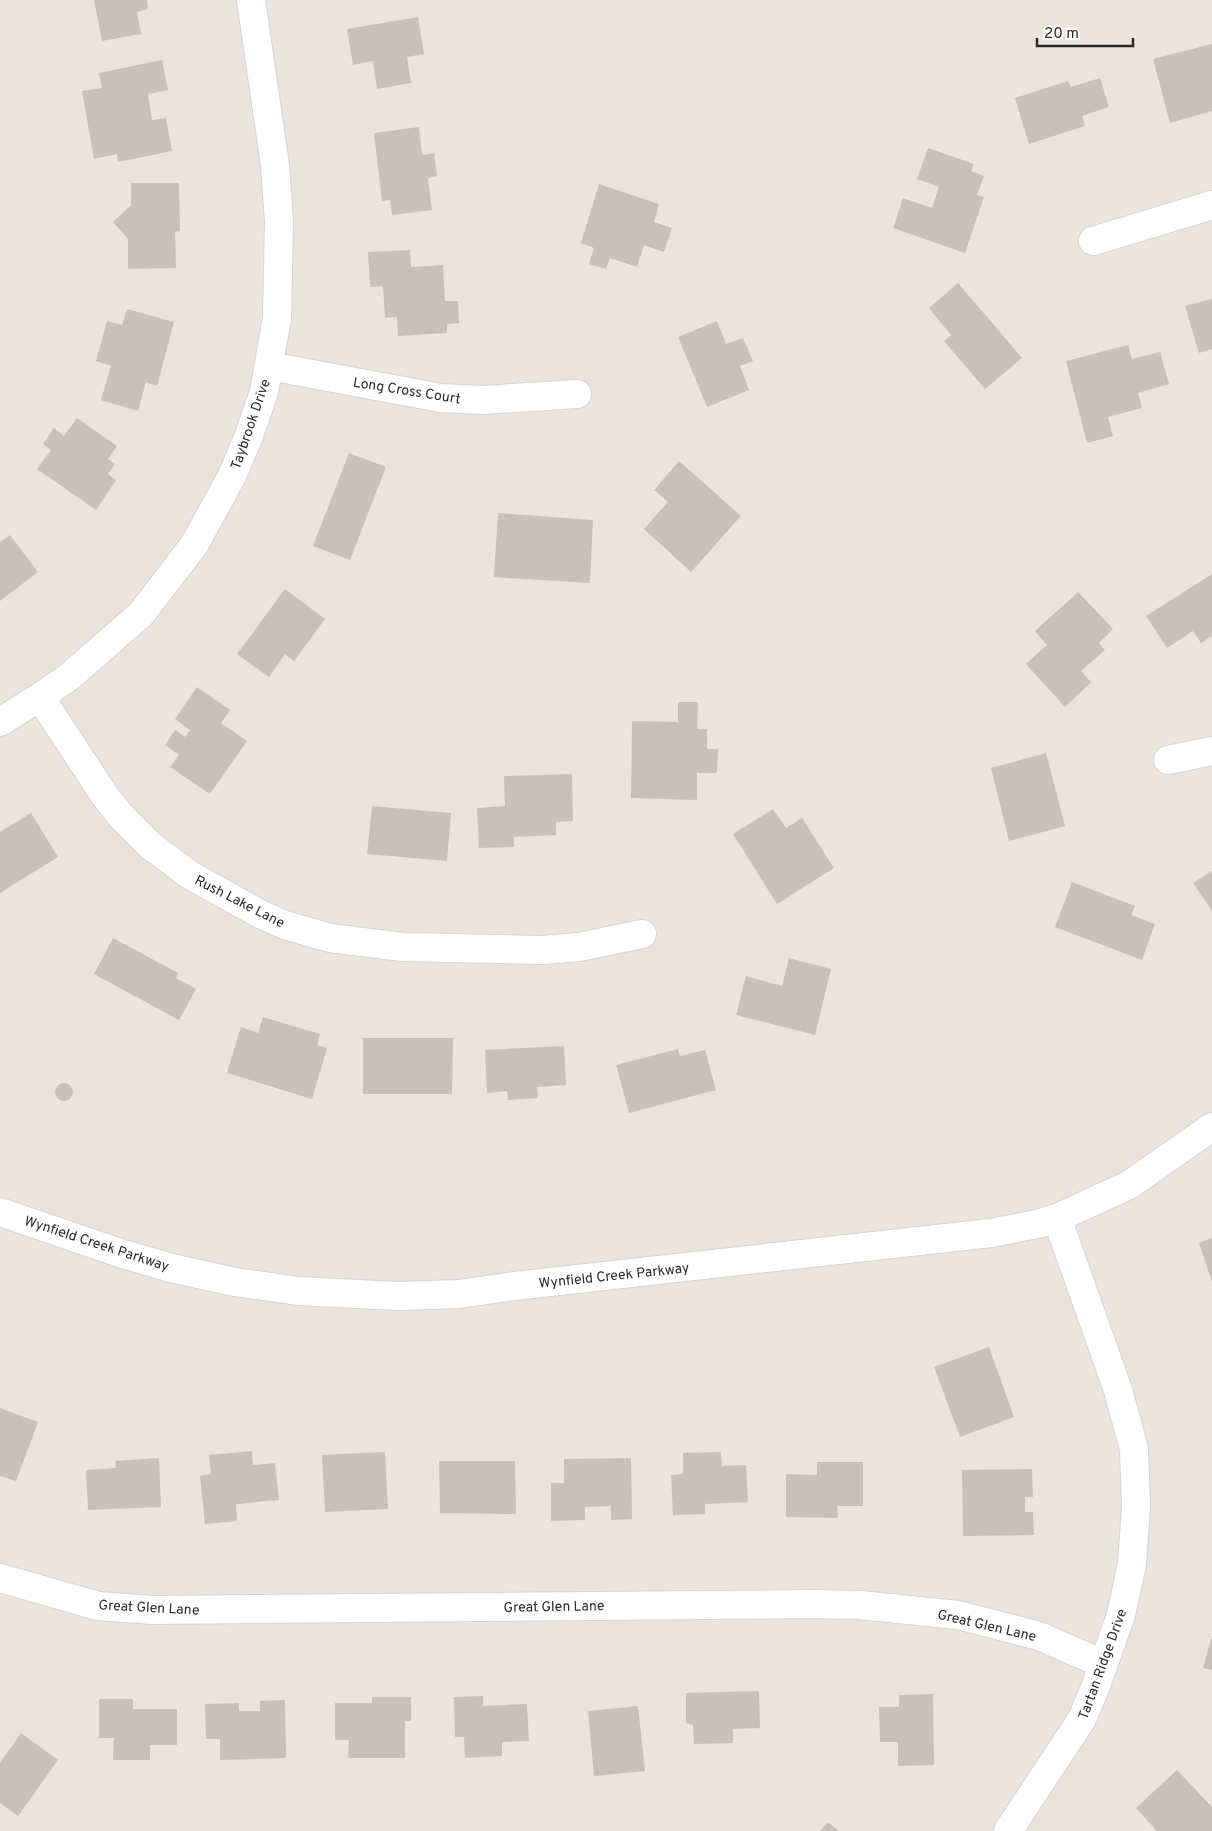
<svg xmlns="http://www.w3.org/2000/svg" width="1212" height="1831" font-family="Overpass,sans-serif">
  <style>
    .building { fill: #c6c1bb }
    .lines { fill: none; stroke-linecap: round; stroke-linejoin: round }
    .minor-casing { stroke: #d1d4e2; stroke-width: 30 }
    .minor { stroke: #fff; stroke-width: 28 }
    .labels { text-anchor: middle; stroke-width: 4; stroke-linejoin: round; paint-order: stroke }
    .street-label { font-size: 14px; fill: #292929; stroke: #fff }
  </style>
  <rect width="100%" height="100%" fill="#ebe4db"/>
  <path class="building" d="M94 0H147L148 9 137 12 141 34 102 41Z
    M418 17 424 54 407 57 411 83 377 89 373 61 353 65 347 29Z
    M1212 44V111L1170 123 1153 59Z
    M162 60 168 90 148 94 152 120 166 118 172 151 118 162 117 154 94 159 82 91 102 88 99 73Z
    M1100 78 1109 107 1082 116 1085 126 1029 144 1015 98 1068 81 1071 87Z
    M419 127 422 155 434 153 437 176 428 178 432 210 392 215 390 200 382 201 374 133Z
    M928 148 974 164 971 171 984 176 977 195 984 197 965 253 893 228 903 198 932 208 939 187 917 179Z
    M131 183H179L180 231 175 232 176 268 128 269V239L113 222 131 205Z
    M599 184 659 204 654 222 672 228 664 252 644 245 637 267 610 258 606 269 589 264 594 248 581 243Z
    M410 250 411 267 443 265 445 301H458L459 323 447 324V333L398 336 397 317 385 318 383 286 370 287 368 252Z
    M958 283 1022 358 985 389 944 341 951 335 929 308Z
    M1212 299V349L1199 353 1185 306Z
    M127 309 174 322 157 386 146 382 138 411 101 400 111 366 96 361 107 321 122 325Z
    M717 321 726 344 743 338 753 361 740 366 749 390 707 407 678 337Z
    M1128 345 1132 359 1160 352 1169 384 1138 393 1142 408 1108 417 1113 436 1087 443 1066 361Z
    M77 418 117 446 108 459 115 464 108 474 116 480 96 510 37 469 51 450 43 444 54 428 64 436Z
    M349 453 386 467 350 560 313 546Z
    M679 461 741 516 691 572 644 529 668 502 654 490Z
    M498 513 593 520 590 583 494 577Z
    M10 535 38 572 0 601V542Z
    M1212 574V636L1201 643 1193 631 1167 648 1146 616Z
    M285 589 325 619 294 661 285 654 269 677 237 654Z
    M1078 592 1113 629 1099 643 1105 650 1081 671 1091 682 1065 707 1026 664 1047 645 1035 631Z
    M197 687 230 710 221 723 247 741 210 794 170 767 179 755 165 745 175 730 185 737 190 730 175 719Z
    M678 702H698L697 729H707V749H718L717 773H697V800L631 798 632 721 678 722Z
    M1046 753 1065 826 1009 841 991 768Z
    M572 774 573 821 556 822V835L514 837V847L479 848 477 808 505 806 504 776Z
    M372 806 451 813 447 861 367 854Z
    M773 809 786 828 802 818 834 868 777 904 733 834Z
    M31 813 58 857 0 893V832Z
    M1212 871V911L1193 883Z
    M1072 882 1135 906 1131 915 1155 924 1142 960 1055 927Z
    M113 938 178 973 176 978 196 989 179 1020 94 974Z
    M789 958 831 969 815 1035 736 1015 746 976 782 986Z
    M263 1017 320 1034 317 1045 327 1048 312 1099 227 1073 241 1027 258 1033Z
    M363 1038H453L452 1094H363Z
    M564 1046 566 1085 537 1087 538 1098 508 1100 507 1091 487 1093 485 1050Z
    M678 1049 680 1056 705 1050 716 1090 629 1113 616 1065Z
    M55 1092a9 9 0 1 1 18 0a9 9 0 1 1-18 0Z
    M1212 1238V1282L1199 1243Z
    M989 1347 1014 1417 960 1437 934 1367Z
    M0 1408 38 1422 16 1481 0 1476Z
    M252 1451 253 1465 275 1463 279 1500 236 1504 237 1521 205 1524 200 1476 211 1474 209 1455Z
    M385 1452 388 1509 325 1512 322 1455Z
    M721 1452 722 1466 746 1465 748 1502 705 1504V1514L673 1515 671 1475 683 1474V1453Z
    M159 1458 161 1507 88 1510 86 1470 116 1468 115 1461Z
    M631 1458 632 1519 611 1520V1506L585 1507V1520L551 1521V1483H564V1459Z
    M439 1461H515L516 1514 440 1513Z
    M817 1462H863V1506H837L838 1518 786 1517V1474L817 1475Z
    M1032 1469 1033 1497H1025V1512H1033L1034 1535 963 1536 962 1470Z
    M1211 1639H1212V1670L1203 1668Z
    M759 1691 760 1728 733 1729V1743L694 1744 693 1725 686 1723V1693Z
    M933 1694 934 1765 898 1766V1742H880L879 1707H899V1695Z
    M483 1696V1706L527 1704 529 1741 502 1742V1756L465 1758 464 1737H455L454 1697Z
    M372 1697H411V1721H405V1758H348L349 1740H335V1703H372Z
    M99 1699H133V1709H177V1745H150V1760H113L114 1738H99Z
    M285 1700 286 1758 220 1760V1739H206L205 1704 239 1703V1711H260V1701Z
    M638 1706 645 1771 594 1776 588 1711Z
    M21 1733 58 1760 18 1816 0 1803V1763Z
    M1177 1770 1212 1807V1831H1157L1136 1808Z
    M828 1822 839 1831H820Z"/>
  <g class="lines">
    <defs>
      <path id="minor" d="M1093 241 1212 205
        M269 366 441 398 482 400 577 394
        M40 697 105 796 121 816 151 846 190 875 260 914 285 925 330 938 403 947 543 950 579 947 642 934
        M0 722 40 697 69 677 141 614 194 545 232 476 248 438 264 392 277 318 279 222 275 165 251 0
        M1168 760 1212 751
        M0 1212 120 1253 171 1268 235 1282 298 1291 398 1296 459 1294 514 1286 991 1233 1037 1224 1057 1218 1129 1185 1212 1127
        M0 1578 98 1606 153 1610 814 1604 860 1605 958 1615 1039 1636 1103 1664
        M1008 1831 1082 1719 1095 1688 1121 1615 1132 1564 1136 1506 1134 1449 1118 1390 1057 1218"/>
    </defs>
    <use href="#minor" class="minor-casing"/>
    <use href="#minor" class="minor"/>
  </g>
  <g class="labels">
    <g class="street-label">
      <text transform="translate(407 390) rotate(9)" y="5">Long Cross Court</text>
      <text transform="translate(250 424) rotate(-71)" y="5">Taybrook Drive</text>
      <text transform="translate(240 901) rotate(27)" y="5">Rush Lake Lane</text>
      <text transform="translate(97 1243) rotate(18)" y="5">Wynfield Creek Parkway</text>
      <text transform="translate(614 1275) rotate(-6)" y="5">Wynfield Creek Parkway</text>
      <text transform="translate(554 1606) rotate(-1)" y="5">Great Glen Lane</text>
      <text transform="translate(149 1607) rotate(3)" y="5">Great Glen Lane</text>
      <text transform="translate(987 1625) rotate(13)" y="5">Great Glen Lane</text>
      <text transform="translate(1102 1664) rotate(-70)" y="5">Tartan Ridge Drive</text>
    </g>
  </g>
  <path d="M1037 38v8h96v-8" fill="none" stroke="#292929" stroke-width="2.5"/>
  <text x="1044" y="38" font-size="15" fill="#292929" stroke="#ffffff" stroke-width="4" paint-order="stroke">20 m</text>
</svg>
